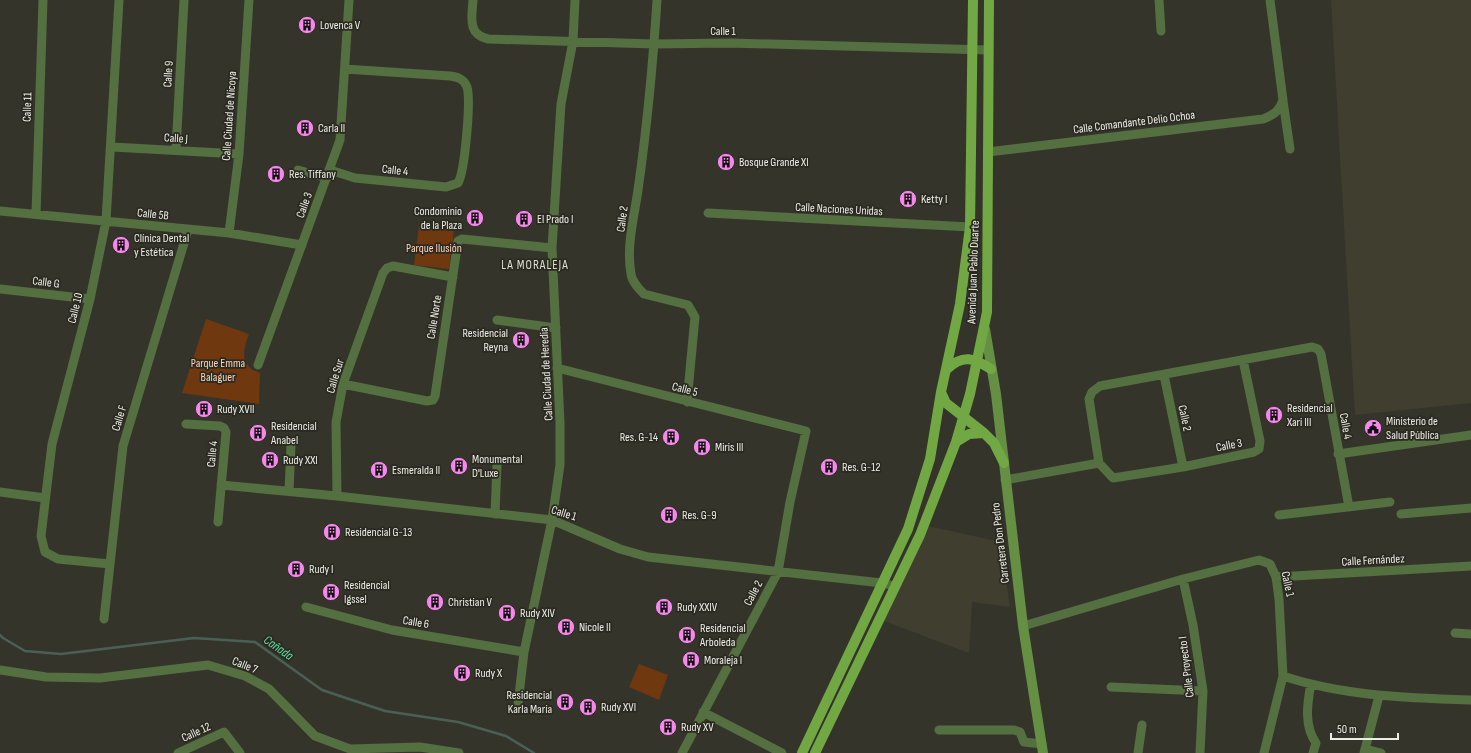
<svg xmlns="http://www.w3.org/2000/svg" width="1471" height="753" font-family="'Sofia Sans Condensed',sans-serif">
  <style>
    .built { fill: #3f3e2f }
    .green { fill: #70380e }
    .lines { fill: none; stroke-linecap: round; stroke-linejoin: round }
    .stream { stroke: #4b6055; stroke-width: 2.5 }
    .street { stroke: #546f40; stroke-width: 9 }
    .secondary { stroke: #658f43; stroke-width: 10 }
    .primary { stroke: #71a843; stroke-width: 10 }
    .labels { text-anchor: middle; stroke-width: 3.5; stroke-linejoin: round; paint-order: stroke }
    .poi-label { font-size: 12px; fill: #edede7; stroke: #2b2a21; text-anchor: start }
    .street-label { font-size: 12px; fill: #edede7; stroke: #2b2a21 }
    .park-label { font-size: 12px; fill: #fed5bd; stroke: #2b2a21 }
    .neighbourhood-label { font-size: 13px; letter-spacing: 1px; fill: #deded3; stroke: #2b2a21 }
    .water-label { font-size: 13px; font-style: italic; fill: #60dda2; stroke: #2b2a21 }
  </style>
  <rect width="100%" height="100%" fill="#35342b"/>
  <path class="built" d="M1331 0H1471V403L1355 415Z
    M928 526 1001 542 1010 607 972 602 969 653 884 621Z"/>
  <path class="green" d="M419 226 454 230 449 269 414 265Z
    M206 319 249 334C242 351 240 367 260 373L259 404 182 393Z
    M639 664 668 675 659 700 629 687Z"/>
  <g class="lines">
    <path class="stream" d="M0 635 3 638 25 651 61 654 194 638 255 642 322 690 385 711 458 722 506 736 534 753"/>
    <path class="street" d="M473 0C472 17 467 34 488 39L654 44 731 43 988 50
      M657 0C653 63 647 127 638 190 634 218 626 246 631 274 632 282 639 289 644 294L688 305 695 317 687 402
      M1159 0 1161 31
      M1283 101 1290 149
      M112 147 239 154
      M176 150 184 0
      M988 152 1263 119C1274 115 1279 111 1283 100L1270 0
      M298 170 327 178
      M330 170 355 178 446 187 458 183C465 171 471 100 467 87 464 79 458 77 450 76L345 69
      M0 211 229 233 302 245
      M708 213 970 227
      M36 214 43 0
      M229 233 239 154 249 0
      M0 289 90 299
      M497 320 556 328
      M1243 360 1260 441 1259 449 1254 452 1183 467 1113 478 1099 463 1089 399 1092 392 1100 386 1312 347 1318 349 1321 354 1349 507
      M258 365 340 140 349 0
      M557 368 806 431 790 502 778 572 682 753
      M1164 375 1183 467
      M343 384 427 401 433 400 435 396 458 241 462 239 552 248
      M186 424 220 426 224 428 226 432 218 522
      M1338 454 1471 435
      M1005 480 1099 463
      M221 485 337 496 552 520 620 549 648 557 882 583 894 586
      M289 491 291 445
      M0 492 45 498
      M337 496 336 422 343 384 383 273 387 268 393 266 453 277
      M495 514 497 464
      M1401 514 1471 508
      M1279 515 1390 502
      M110 564 58 559 45 552 41 536 52 444 90 299 106 221 119 0
      M1276 577 1471 566
      M1183 579 1193 625 1203 691 1200 753
      M306 607 392 630 524 652
      M104 619 123 446 188 230
      M1023 626 1183 579 1259 560 1270 564 1276 577 1279 599 1283 676 1264 753
      M1455 633 1471 634
      M0 670 46 677 100 678 208 665 245 676 269 689 315 736 350 749 420 747 459 753
      M1283 676C1343 696 1408 698 1471 700
      M1311 684C1307 704 1304 726 1316 743L1313 753
      M1111 687 1203 691
      M518 704 524 652 552 520 560 465V423L552 248 561 104 573 41 575 0
      M703 712 782 753
      M939 730H1014L1020 732 1024 742 1042 744
      M1365 749 1381 753
      M178 753 224 732 240 753
      M1138 753 1142 725
      M1364 753 1379 696"/>
    <path class="secondary" d="M985 329 996 394 1023 626 1043 753"/>
    <path class="primary" d="M947 369C963 354 974 358 991 369
      M941 392 946 403 984 433
      M956 442 969 434 984 433 994 443 1004 463
      M802 753 908 529 930 459 941 392 960 304 970 227 973 0
      M815 753 920 535 956 442 970 394 987 312 989 0"/>
  </g>
  <defs>
    <symbol id="building-disc" viewBox="-11 -11 22 22"><circle r="9.5" fill="#f788eb" stroke="#2b2a21"/><path d="M-4-6H4V6H1V3H-1V6H-4ZM-2.5-4.3h1.7v1.8h-1.7ZM.8-4.3h1.7v1.8H.8ZM-2.5-1h1.7V.8h-1.7ZM.8-1h1.7V.8H.8Z" fill="#111"/></symbol>
    <symbol id="civic-disc" viewBox="-11 -11 22 22"><circle r="9.5" fill="#f788eb" stroke="#2b2a21"/><path d="M-.6-6.5H3V-4.5H.6V-3L4-1V1h2V6H-6V1h2V-1L-.6-3ZM-1.2 2.5V6h2.4V2.5Z" fill="#111"/></symbol>
  </defs>
  <g fill-rule="evenodd">
    <use href="#building-disc" x="297" y="15" width="20" height="20"/>
    <use href="#building-disc" x="295" y="118" width="20" height="20"/>
    <use href="#building-disc" x="716" y="152" width="20" height="20"/>
    <use href="#building-disc" x="266" y="164" width="20" height="20"/>
    <use href="#building-disc" x="898" y="189" width="20" height="20"/>
    <use href="#building-disc" x="465" y="208" width="20" height="20"/>
    <use href="#building-disc" x="514" y="209" width="20" height="20"/>
    <use href="#building-disc" x="111" y="235" width="20" height="20"/>
    <use href="#building-disc" x="511" y="330" width="20" height="20"/>
    <use href="#building-disc" x="194" y="399" width="20" height="20"/>
    <use href="#building-disc" x="1264" y="405" width="20" height="20"/>
    <use href="#civic-disc" x="1363" y="418" width="20" height="20"/>
    <use href="#building-disc" x="248" y="423" width="20" height="20"/>
    <use href="#building-disc" x="661" y="427" width="20" height="20"/>
    <use href="#building-disc" x="692" y="437" width="20" height="20"/>
    <use href="#building-disc" x="260" y="450" width="20" height="20"/>
    <use href="#building-disc" x="449" y="456" width="20" height="20"/>
    <use href="#building-disc" x="819" y="457" width="20" height="20"/>
    <use href="#building-disc" x="369" y="460" width="20" height="20"/>
    <use href="#building-disc" x="659" y="505" width="20" height="20"/>
    <use href="#building-disc" x="322" y="522" width="20" height="20"/>
    <use href="#building-disc" x="286" y="559" width="20" height="20"/>
    <use href="#building-disc" x="321" y="582" width="20" height="20"/>
    <use href="#building-disc" x="425" y="592" width="20" height="20"/>
    <use href="#building-disc" x="654" y="597" width="20" height="20"/>
    <use href="#building-disc" x="497" y="603" width="20" height="20"/>
    <use href="#building-disc" x="556" y="617" width="20" height="20"/>
    <use href="#building-disc" x="677" y="625" width="20" height="20"/>
    <use href="#building-disc" x="681" y="650" width="20" height="20"/>
    <use href="#building-disc" x="452" y="663" width="20" height="20"/>
    <use href="#building-disc" x="555" y="692" width="20" height="20"/>
    <use href="#building-disc" x="578" y="697" width="20" height="20"/>
    <use href="#building-disc" x="658" y="717" width="20" height="20"/>
  </g>
  <g class="labels">
    <g class="poi-label">
      <text x="320" y="29">Lovenca V</text>
      <text x="318" y="132">Carla II</text>
      <text x="739" y="166">Bosque Grande XI</text>
      <text x="289" y="178">Res. Tiffany</text>
      <text x="921" y="203">Ketty I</text>
      <text x="462" y="215" text-anchor="end">Condominio<tspan x="462" dy="14">de la Plaza</tspan></text>
      <text x="537" y="223">El Prado I</text>
      <text x="134" y="242">Clínica Dental<tspan x="134" dy="14">y Estética</tspan></text>
      <text x="508" y="337" text-anchor="end">Residencial<tspan x="508" dy="14">Reyna</tspan></text>
      <text x="1287" y="412">Residencial<tspan x="1287" dy="14">Xari III</tspan></text>
      <text x="217" y="413">Rudy XVII</text>
      <text x="1386" y="425">Ministerio de<tspan x="1386" dy="14">Salud Pública</tspan></text>
      <text x="271" y="430">Residencial<tspan x="271" dy="14">Anabel</tspan></text>
      <text x="658" y="441" text-anchor="end">Res. G-14</text>
      <text x="715" y="451">Miris III</text>
      <text x="472" y="463">Monumental<tspan x="472" dy="14">D'Luxe</tspan></text>
      <text x="283" y="464">Rudy XXI</text>
      <text x="842" y="471">Res. G-12</text>
      <text x="392" y="474">Esmeralda II</text>
      <text x="682" y="519">Res. G-9</text>
      <text x="345" y="536">Residencial G-13</text>
      <text x="309" y="573">Rudy I</text>
      <text x="344" y="589">Residencial<tspan x="344" dy="14">Igssel</tspan></text>
      <text x="448" y="606">Christian V</text>
      <text x="677" y="611">Rudy XXIV</text>
      <text x="520" y="617">Rudy XIV</text>
      <text x="579" y="631">Nicole II</text>
      <text x="700" y="632">Residencial<tspan x="700" dy="14">Arboleda</tspan></text>
      <text x="704" y="664">Moraleja I</text>
      <text x="475" y="677">Rudy X</text>
      <text x="552" y="699" text-anchor="end">Residencial<tspan x="552" dy="14">Karla María</tspan></text>
      <text x="601" y="711">Rudy XVI</text>
      <text x="681" y="731">Rudy XV</text>
    </g>
    <g class="street-label">
      <text x="723" y="35">Calle 1</text>
      <text transform="translate(168 74) rotate(-87)" y="4">Calle 9</text>
      <text transform="translate(27 107) rotate(-88)" y="4">Calle 11</text>
      <text transform="translate(229 116) rotate(-86)" y="4">Calle Ciudad de Nicoya</text>
      <text transform="translate(1134 122) rotate(-7)" y="4">Calle Comandante Delio Ochoa</text>
      <text transform="translate(176 138) rotate(3)" y="4">Calle J</text>
      <text transform="translate(395 170) rotate(6)" y="4">Calle 4</text>
      <text transform="translate(304 205) rotate(-70)" y="4">Calle 3</text>
      <text transform="translate(839 209) rotate(3)" y="4">Calle Naciones Unidas</text>
      <text transform="translate(153 214) rotate(6)" y="4">Calle 5B</text>
      <text transform="translate(622 219) rotate(-82)" y="4">Calle 2</text>
      <text transform="translate(973 272) rotate(-88)" y="4">Avenida Juan Pablo Duarte</text>
      <text transform="translate(46 282) rotate(7)" y="4">Calle G</text>
      <text transform="translate(75 308) rotate(-76)" y="4">Calle 10</text>
      <text transform="translate(434 317) rotate(-81)" y="4">Calle Norte</text>
      <text transform="translate(546 374) rotate(-93)" y="4">Calle Ciudad de Heredia</text>
      <text transform="translate(335 376) rotate(-73)" y="4">Calle Sur</text>
      <text transform="translate(685 389) rotate(14)" y="4">Calle 5</text>
      <text transform="translate(119 418) rotate(-73)" y="4">Calle F</text>
      <text transform="translate(1185 418) rotate(78)" y="4">Calle 2</text>
      <text transform="translate(1346 426) rotate(80)" y="4">Calle 4</text>
      <text transform="translate(1229 445) rotate(-11)" y="4">Calle 3</text>
      <text transform="translate(212 454) rotate(-85)" y="4">Calle 4</text>
      <text transform="translate(564 513) rotate(17)" y="4">Calle 1</text>
      <text transform="translate(1000 543) rotate(-97)" y="4">Carretera Don Pedro</text>
      <text transform="translate(1373 560) rotate(-3)" y="4">Calle Fernández</text>
      <text transform="translate(1288 584) rotate(78)" y="4">Calle 1</text>
      <text transform="translate(753 593) rotate(-62)" y="4">Calle 2</text>
      <text transform="translate(416 622) rotate(9)" y="4">Calle 6</text>
      <text transform="translate(245 665) rotate(22)" y="4">Calle 7</text>
      <text transform="translate(1186 667) rotate(-97)" y="4">Calle Proyecto I</text>
      <text transform="translate(196 732) rotate(-25)" y="4">Calle 12</text>
    </g>
    <g class="park-label">
      <text x="434" y="252">Parque Ilusión</text>
      <text x="218" y="367">Parque Emma<tspan x="218" dy="14">Balaguer</tspan></text>
    </g>
    <g class="neighbourhood-label">
      <text x="535" y="269">LA MORALEJA</text>
    </g>
    <g class="water-label">
      <text transform="translate(279 647) rotate(35)" y="5">Cañada</text>
    </g>
  </g>
  <path d="M1331 733v6h67v-6" fill="none" stroke="#edede7" stroke-width="2"/>
  <text x="1337" y="733" font-size="12" fill="#edede7" stroke="#2b2a21" stroke-width="3" paint-order="stroke">50 m</text>
</svg>
